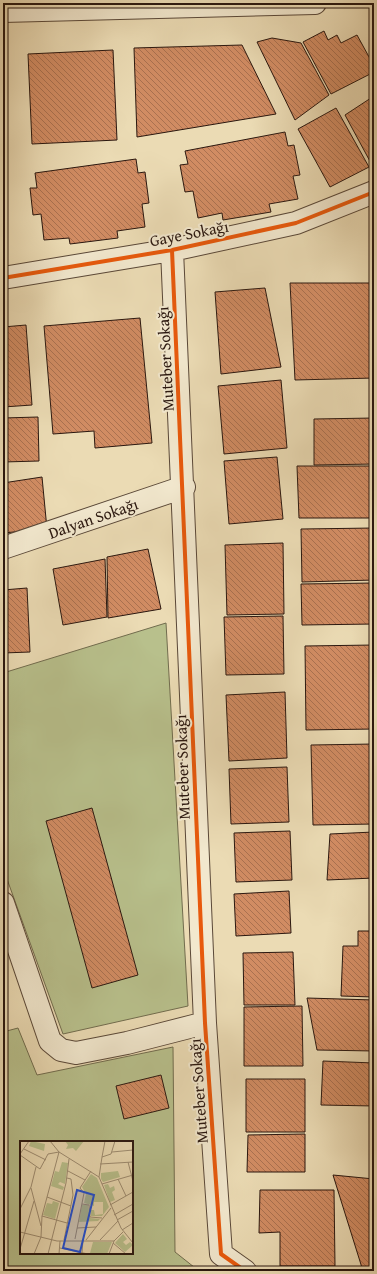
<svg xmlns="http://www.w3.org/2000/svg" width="377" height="1274" font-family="'Gentium Book Plus',serif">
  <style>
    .green { fill: #b8c08c; stroke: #716c4e; fill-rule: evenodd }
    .building { fill: url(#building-back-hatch); stroke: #2a170f }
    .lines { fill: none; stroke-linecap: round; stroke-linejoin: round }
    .street-casing { stroke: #5a4838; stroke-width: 24 }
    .street { stroke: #f2e8ce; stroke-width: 22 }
    .cycleway-casing { stroke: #f2e8ce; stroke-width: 6 }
    .cycleway { stroke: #e8590c; stroke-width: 4 }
    .labels { text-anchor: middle; stroke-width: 4; stroke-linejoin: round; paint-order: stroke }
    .street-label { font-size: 16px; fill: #2a170f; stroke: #f2e8ce }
    .inset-road { fill: none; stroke: #9e8d72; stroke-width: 1 }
    .view { fill: #1d4ed8; fill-opacity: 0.15; stroke: #1d4ed8; stroke-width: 2 }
    .inset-edge { fill: none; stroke: #2a170f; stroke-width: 2 }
  </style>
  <defs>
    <pattern id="building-back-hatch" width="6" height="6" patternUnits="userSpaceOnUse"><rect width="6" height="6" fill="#d18c63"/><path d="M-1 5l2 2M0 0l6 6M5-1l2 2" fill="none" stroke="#aa7150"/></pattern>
  </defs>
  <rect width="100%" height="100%" fill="#ebdbb4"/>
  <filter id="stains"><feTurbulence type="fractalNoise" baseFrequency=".005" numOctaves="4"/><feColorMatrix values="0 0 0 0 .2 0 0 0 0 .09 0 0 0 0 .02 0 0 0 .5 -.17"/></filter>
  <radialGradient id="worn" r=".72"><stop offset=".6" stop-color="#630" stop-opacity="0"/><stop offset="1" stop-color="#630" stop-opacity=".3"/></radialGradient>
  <path class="green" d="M166 623 188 1006 63 1034 3 868V673Z
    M18 1028 37 1075 173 1047 175 1252 199 1271H3V1032ZM21 1142H132V1253H21Z"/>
  <path class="building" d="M324 31 328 40 337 35 341 43 357 35 374 66V72L331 94 303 42Z
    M272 38 301 43 329 95 295 120 257 42Z
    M242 45 276 114 137 137 134 48Z
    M113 50 117 140 32 144 28 54Z
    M374 96V164L372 165 345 115Z
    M336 108 369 167 330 187 298 129Z
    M285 132 288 146 294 145 300 175 293 176 298 199 269 204 271 212 223 220 222 213 198 218 193 191 185 192 180 165 188 164 185 151Z
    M136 159 138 173 145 172 149 203 142 204 145 227 117 231 118 238 70 244 69 238 44 240 41 214 33 215 30 188H37L35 173Z
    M290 283H372L374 378 295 380Z
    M265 288 281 367 221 374 215 292Z
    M140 318 152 443 95 448 94 431 53 434 44 326Z
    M26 325 32 405 3 407V327Z
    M281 380 287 448 224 454 218 386Z
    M38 417 39 461 3 462V418Z
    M374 418V464L314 465V419Z
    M277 457 283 519 229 524 224 461Z
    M297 466H374V518H299Z
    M42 477 47 529 3 533V483Z
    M374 528V580L302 582 301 529Z
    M283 543 284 614 227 615 225 545Z
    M148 549 161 609 108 618 107 557Z
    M105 559 107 617 63 625 53 569Z
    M374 583V624L302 625 301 584Z
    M27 588 30 652 3 653V590Z
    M283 616 284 674 226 675 224 617Z
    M374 645V729L306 730 305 646Z
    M285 692 287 758 229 761 226 695Z
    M374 744V824L313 825 311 745Z
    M287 767 289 822 231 824 229 769Z
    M92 808 138 975 92 988 46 821Z
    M290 831 292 880 236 882 234 833Z
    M374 832V878L327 880 330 834Z
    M289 891 291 933 236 936 234 894Z
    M358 931H374V997L341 996 343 946H358Z
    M293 952 295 1005H244L243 953Z
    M307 998 374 1000V1051L317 1050Z
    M302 1006 303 1066H244V1007Z
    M323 1061 374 1063V1106L321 1105Z
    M161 1075 169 1108 124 1119 116 1086Z
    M246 1079H305V1132H246Z
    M305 1134V1172H247L248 1135Z
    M333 1175 374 1179V1271H363Z
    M260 1190H334L335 1266H280V1232L259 1233Z"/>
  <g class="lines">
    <defs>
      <path id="street" d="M3 11 315 3
        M172 250 205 1023 221 1254 245 1271
        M3 278 172 250 296 223 374 192
        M3 548 184 487
        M3 903 50 1041 61 1050 76 1053 127 1043 205 1023"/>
    </defs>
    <use href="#street" class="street-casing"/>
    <use href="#street" class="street"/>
    <defs>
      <path id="cycleway" d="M172 250 205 1023 221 1254 245 1271
        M3 278 172 250 296 223 374 192"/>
    </defs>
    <use href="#cycleway" class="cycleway-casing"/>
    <use href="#cycleway" class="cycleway"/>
  </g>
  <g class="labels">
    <g class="street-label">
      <text transform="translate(189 233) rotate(-11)" y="6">Gaye Sokağı</text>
      <text transform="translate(165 359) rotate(-93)" y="6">Muteber Sokağı</text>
      <text transform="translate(93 518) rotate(-19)" y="6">Dalyan Sokağı</text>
      <text transform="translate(182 767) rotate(-92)" y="6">Muteber Sokağı</text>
      <text transform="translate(198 1091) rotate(-94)" y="6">Muteber Sokağı</text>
    </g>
  </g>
  <g transform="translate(20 1141)">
    <rect width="113" height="113" fill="#ebdbb4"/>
    <path d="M11 0 25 3 24 10 9 5ZM45 0H64L56 10 53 7 46 8 48 4ZM42 21 48 22 45 43 40 41 38 43 44 46 43 49 31 45 35 30 39 31ZM98 30 100 36 83 41 81 38V32ZM71 33 77 37 89 66 82 75H71V69H74L75 74 83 73V61H74V65L64 62 66 53 62 46ZM88 43 90 47 94 45 95 49 92 51 95 59 90 61 84 44ZM33 60 39 62 35 78 23 74 27 62 32 63ZM62 64H68L70 77 80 78 78 80 59 81ZM103 93 107 98 103 101 106 104 110 101 113 104 105 111 95 102ZM73 101H92L87 113 70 112Z" fill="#b8c08c"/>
    <path class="inset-road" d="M4 8 26 19M92 11 113 9M0 13 9 0M0 14 20 28 28 13 39 11 79 36 101 87 113 102M82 16 85 0M108 21 113 40M80 23 113 21M48 30 65 39M79 36 82 16 91 13 95 0M98 38 106 55M82 43 113 34M11 47 21 85M27 56 51 65M62 63 69 64 70 76 82 77M90 64 113 51M0 68 11 46 16 26M94 74 113 63M22 75 47 82M97 79 113 70M57 87 76 86M102 89 113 82M0 91 37 100H94M55 98 64 52 60 47 71 30M44 99 53 54 51 38 47 37M66 99 91 67M80 99 98 80M93 102 106 113M40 107 68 113M0 108 14 60M62 112 63 99M14 113 21 96 22 75 39 11 30 0M28 113 46 42 49 18M39 113 40 100M89 113 94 100 103 91"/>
    <path class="view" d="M57 49 74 54 60 111 43 107Z"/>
    <rect width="113" height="113" class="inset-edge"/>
  </g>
  <rect width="377" height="1274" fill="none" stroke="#ebdbb4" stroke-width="16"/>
  <rect x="4" y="4" width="369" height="1266" fill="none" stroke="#2a170f" stroke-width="2"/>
  <rect x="8" y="8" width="361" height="1258" fill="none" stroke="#2a170f"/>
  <rect width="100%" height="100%" filter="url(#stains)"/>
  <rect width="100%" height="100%" fill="url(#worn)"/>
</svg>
